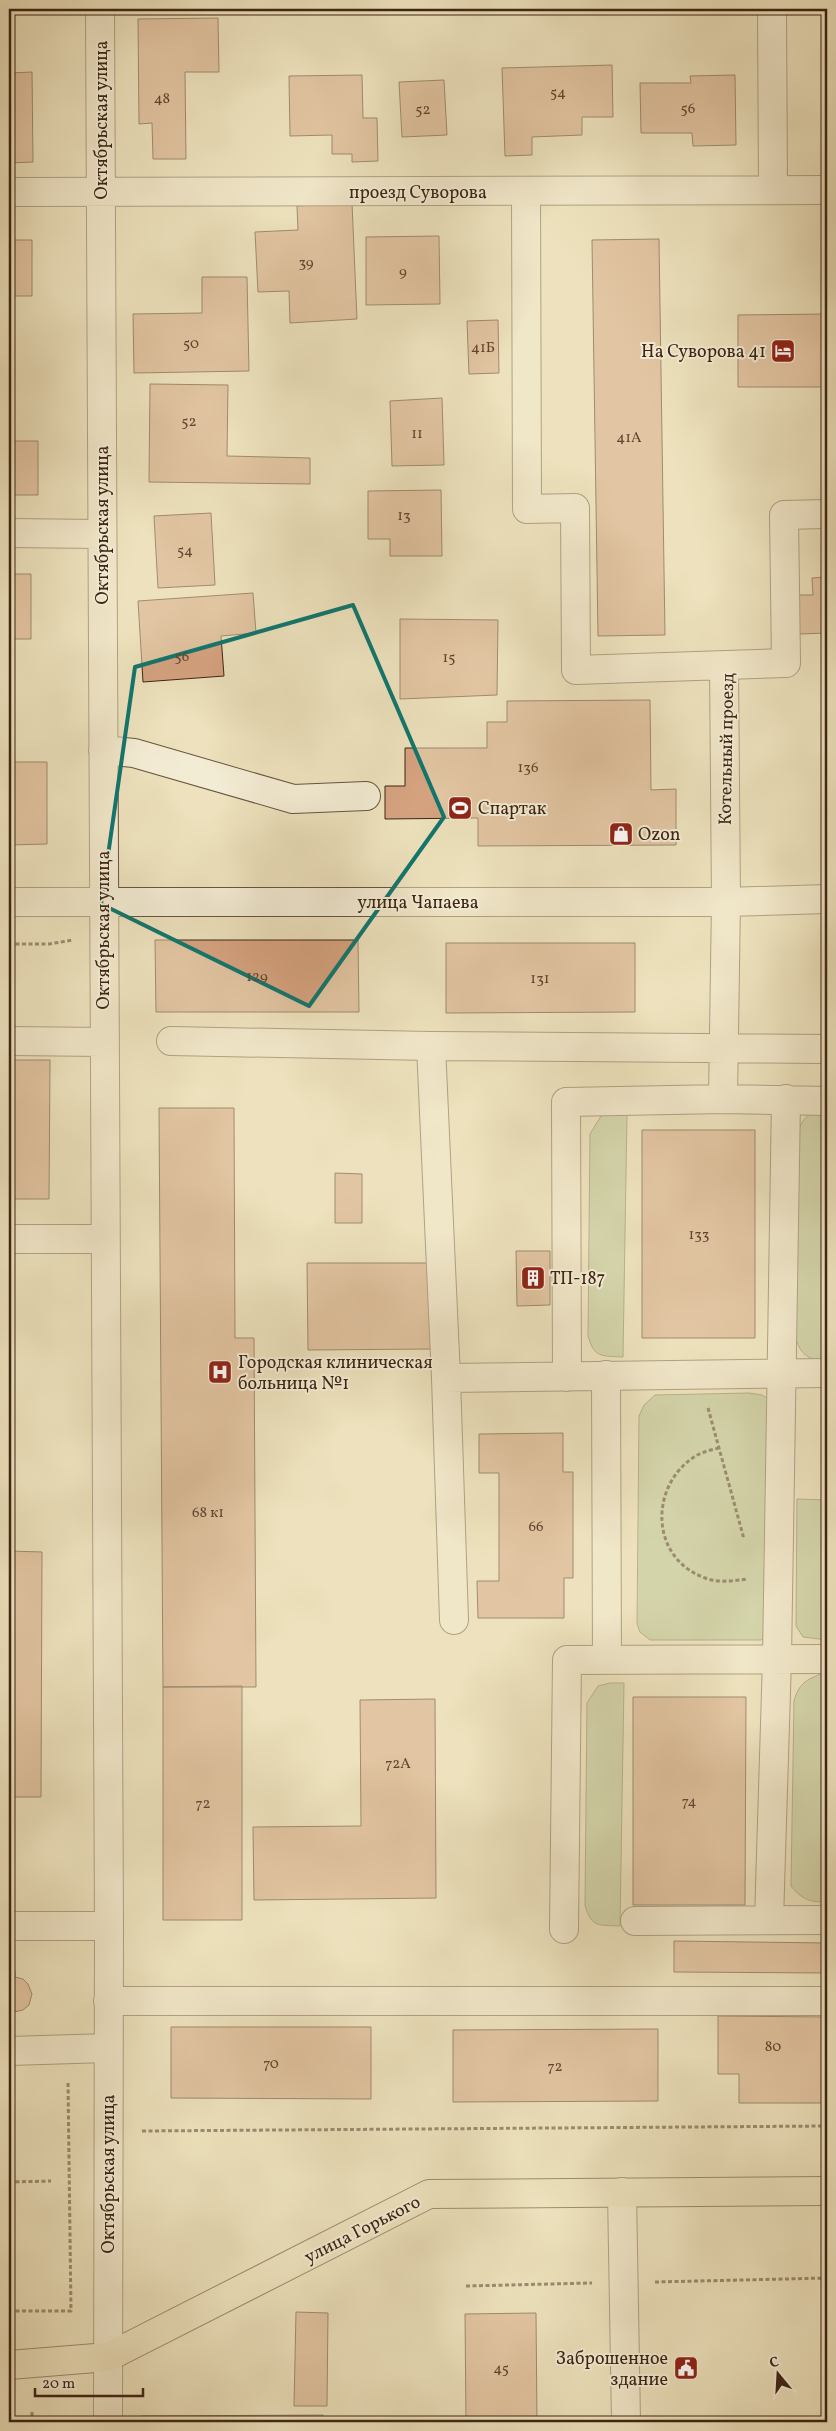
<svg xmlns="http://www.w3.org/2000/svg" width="836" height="2431" font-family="Vollkorn,serif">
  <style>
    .green { fill: #b6c493; stroke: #797454 }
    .building { fill: #d6a380; stroke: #3c2515 }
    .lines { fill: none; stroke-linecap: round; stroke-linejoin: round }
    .minor-casing { stroke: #68543f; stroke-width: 30 }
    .major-casing { stroke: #3c2515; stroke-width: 30 }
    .path { stroke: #3c2515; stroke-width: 3; stroke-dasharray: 4 2.5; stroke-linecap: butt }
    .minor { stroke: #f3ecd4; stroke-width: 28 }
    .major { stroke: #ede2bd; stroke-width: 28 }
    .marked { fill: none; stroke: #0f766e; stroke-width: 4; stroke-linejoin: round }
    .labels { text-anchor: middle; stroke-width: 4; stroke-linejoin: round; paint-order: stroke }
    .number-label { font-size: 15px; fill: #624430 }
    .street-label { font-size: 18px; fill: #3c2515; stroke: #f3ecd4 }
    .poi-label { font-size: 18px; fill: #3c2515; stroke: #f3ecd4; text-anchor: start }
  </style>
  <rect width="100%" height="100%" fill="#ede2bd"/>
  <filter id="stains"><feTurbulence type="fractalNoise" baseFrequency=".004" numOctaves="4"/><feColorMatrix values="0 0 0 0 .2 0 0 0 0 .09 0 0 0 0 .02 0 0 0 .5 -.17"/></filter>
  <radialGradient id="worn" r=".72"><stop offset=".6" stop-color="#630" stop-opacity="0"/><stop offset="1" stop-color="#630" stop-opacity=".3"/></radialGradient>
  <path class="green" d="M827 1109V1361C807 1360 798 1353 795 1333L797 1135C802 1117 809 1112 827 1109Z
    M613 1113 627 1114 623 1357C602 1356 594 1358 588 1336L590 1134 601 1116Z
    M749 1393 762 1395 770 1400 771 1636 761 1640H650L640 1632 637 1624 639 1416 644 1405 655 1395Z
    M797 1499 827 1500V1640L803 1637 796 1626Z
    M823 1673H827V1901C812 1904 800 1898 791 1886L794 1701C799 1683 806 1680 823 1673Z
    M610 1683H624L620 1926C599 1925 591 1928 585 1905L587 1703 598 1686Z"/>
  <path class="building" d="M218 18 219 72H185L186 159H153L152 123 139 124 138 19Z
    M612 65 613 117H582V135L532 137V155L505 156 502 68Z
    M32 72 33 162 9 163V73Z
    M362 75 363 118H377L378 161 352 162V154H332V135L290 136 289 76Z
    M735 75 736 145 693 146 692 133H641L640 83H691L690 76Z
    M444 80 447 135 402 137 399 82Z
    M352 203 357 319 290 323 289 291 258 292 255 232 298 230 297 206Z
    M439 236 440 304 366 305V237Z
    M659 239 665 635 598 636 592 240Z
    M9 240H32V296H9Z
    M202 277H247L249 371 134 373 133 314 202 313Z
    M827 314V387H738V315Z
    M498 320 499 373 469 374 467 321Z
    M150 384 228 385 227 456 310 458V484L149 482Z
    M442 398 444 465 392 466 390 401Z
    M9 441H38V495H9Z
    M441 490 442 556H390V539H368V491Z
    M211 513 215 585 158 588 154 516Z
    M9 574H31V639H9Z
    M827 577V633L799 634 798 595H813L812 578Z
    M253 593 256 633 221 636 224 676 143 682 138 601Z
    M400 619 498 620 497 695 400 699Z
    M650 700 651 790 676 789V845L478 846V818L385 819V786H405V748H487V722H507V701Z
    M9 762H47V844L9 845Z
    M155 940H358L359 1012H156Z
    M446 943H635V1012L446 1013Z
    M9 1060H50L49 1199H9Z
    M159 1108H234L235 1338H254L256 1687H163Z
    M642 1130H755V1338H642Z
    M335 1173 362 1174V1223H335Z
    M516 1251H550V1305L517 1306Z
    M307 1263H430L431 1349 308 1350Z
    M563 1433V1472H573V1578H564V1618H478L477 1581H499V1473H479V1434Z
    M9 1551 42 1552 41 1797H9Z
    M242 1686V1920H163V1687Z
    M633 1697H746L745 1905H633Z
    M435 1699 436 1898 254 1900 253 1827 361 1826 360 1700Z
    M674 1941 827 1943V1973L674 1972Z
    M9 1971H15V1977L23 1979 28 1984 32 1994 29 2005 23 2010 14 2012V2016H9Z
    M718 2016 827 2017V2103H739V2074H718Z
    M171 2027H371V2099L171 2098Z
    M658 2029V2101L453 2102V2030Z
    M296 2312 328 2313 327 2406H294Z
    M536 2313 537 2422H466L465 2314Z
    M323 2415V2422H141V2416Z"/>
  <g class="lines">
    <defs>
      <path id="minor" d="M100 9 109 1926 108 2422
        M772 9 773 190
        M9 192 827 190
        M526 192 527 509 575 508 576 670 786 663 784 515 827 514
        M9 533 102 534
        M103 750 134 753 293 799 366 796
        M9 902H726L827 899
        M9 1041 104 1042
        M171 1041 431 1046 827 1049
        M431 1046 446 1378 454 1620
        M723 1099 726 902 724 665
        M9 1239H105
        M606 1375 607 1660
        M567 1377 566 1102 723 1099 827 1101
        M446 1378 827 1373
        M769 1920 777 1659 786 1099
        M635 1921 827 1920
        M9 1926H109
        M564 1929 567 1660 827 1659
        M108 2001H827
        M9 2051 108 2048
        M622 2192 626 2422"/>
      <path id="major" d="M9 2365 108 2357 429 2194 827 2191"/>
    </defs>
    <use href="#minor" class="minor-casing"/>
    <use href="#major" class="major-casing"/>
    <path class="path" d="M9 944H49L73 940
      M708 1408 744 1539
      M719 1448C711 1450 701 1452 694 1457 649 1487 650 1558 705 1578 718 1583 733 1581 747 1579
      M142 2131 827 2126
      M9 2182 51 2181
      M655 2282 827 2278
      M466 2286 592 2283
      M9 2311H71L68 2082
      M32 2412V2422"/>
    <use href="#minor" class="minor"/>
    <use href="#major" class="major"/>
  </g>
  <path d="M0 0H836V2431H0ZM353 605 444 817 309 1006 101 904 135 667Z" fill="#ede2bd" fill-opacity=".55" fill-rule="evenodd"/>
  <path class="marked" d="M353 605 444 817 309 1006 101 904 135 667Z"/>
  <defs>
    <symbol id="hotel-square" viewBox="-11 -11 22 22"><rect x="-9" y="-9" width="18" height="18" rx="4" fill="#8f2418" stroke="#f3ecd4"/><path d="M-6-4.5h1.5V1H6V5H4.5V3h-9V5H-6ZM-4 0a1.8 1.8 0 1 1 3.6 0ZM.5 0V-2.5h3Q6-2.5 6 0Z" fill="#fff"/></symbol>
    <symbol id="stadium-square" viewBox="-11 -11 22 22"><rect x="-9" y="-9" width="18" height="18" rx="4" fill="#8f2418" stroke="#f3ecd4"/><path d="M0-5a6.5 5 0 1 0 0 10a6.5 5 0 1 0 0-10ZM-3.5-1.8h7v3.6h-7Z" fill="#fff"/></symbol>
    <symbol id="shop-square" viewBox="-11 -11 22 22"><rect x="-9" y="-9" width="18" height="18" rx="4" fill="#8f2418" stroke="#f3ecd4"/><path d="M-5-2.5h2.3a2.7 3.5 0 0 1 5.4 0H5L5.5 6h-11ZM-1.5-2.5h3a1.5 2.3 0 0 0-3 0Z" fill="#fff"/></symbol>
    <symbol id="building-square" viewBox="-11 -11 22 22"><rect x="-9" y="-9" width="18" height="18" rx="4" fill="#8f2418" stroke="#f3ecd4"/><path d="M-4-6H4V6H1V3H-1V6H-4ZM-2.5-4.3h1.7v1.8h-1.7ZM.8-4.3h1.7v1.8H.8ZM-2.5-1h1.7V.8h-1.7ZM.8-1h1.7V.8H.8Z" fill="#fff"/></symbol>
    <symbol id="hospital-square" viewBox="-11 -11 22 22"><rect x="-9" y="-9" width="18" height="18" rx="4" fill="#8f2418" stroke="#f3ecd4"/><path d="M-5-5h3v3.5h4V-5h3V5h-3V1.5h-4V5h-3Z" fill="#fff"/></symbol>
    <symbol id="civic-square" viewBox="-11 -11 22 22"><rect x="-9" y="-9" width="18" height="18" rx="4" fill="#8f2418" stroke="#f3ecd4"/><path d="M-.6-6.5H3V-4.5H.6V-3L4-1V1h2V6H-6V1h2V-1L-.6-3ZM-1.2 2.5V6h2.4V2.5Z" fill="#fff"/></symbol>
  </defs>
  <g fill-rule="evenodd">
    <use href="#hotel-square" x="769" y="337" width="28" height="28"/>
    <use href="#stadium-square" x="446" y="794" width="28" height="28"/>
    <use href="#shop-square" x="607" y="820" width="28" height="28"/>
    <use href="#building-square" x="519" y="1264" width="28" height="28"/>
    <use href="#hospital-square" x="206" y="1358" width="28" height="28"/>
    <use href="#civic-square" x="672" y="2354" width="28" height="28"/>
  </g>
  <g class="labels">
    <g class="number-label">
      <text x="558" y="97">54</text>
      <text x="162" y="103">48</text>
      <text x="688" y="113">56</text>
      <text x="423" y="114">52</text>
      <text x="306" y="267">39</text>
      <text x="403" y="276">9</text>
      <text x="191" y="348">50</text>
      <text x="483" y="352">41Б</text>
      <text x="189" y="426">52</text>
      <text x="417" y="438">11</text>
      <text x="629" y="442">41А</text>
      <text x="404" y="520">13</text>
      <text x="185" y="555">54</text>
      <text x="182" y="661">56</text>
      <text x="449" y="662">15</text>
      <text x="528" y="772">136</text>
      <text x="257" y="981">129</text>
      <text x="540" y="983">131</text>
      <text x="699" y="1239">133</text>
      <text x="208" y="1517">68 к1</text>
      <text x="536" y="1531">66</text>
      <text x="398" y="1768">72А</text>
      <text x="689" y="1806">74</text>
      <text x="203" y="1808">72</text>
      <text x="773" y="2051">80</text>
      <text x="271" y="2068">70</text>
      <text x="555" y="2071">72</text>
      <text x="501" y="2373">45</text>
    </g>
    <g class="street-label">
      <text transform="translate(101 120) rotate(-90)" y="6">Октябрьская улица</text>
      <text x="418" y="198">проезд Суворова</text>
      <text transform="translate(102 525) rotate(-90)" y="6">Октябрьская улица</text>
      <text transform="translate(726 749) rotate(-89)" y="6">Котельный проезд</text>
      <text x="418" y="908">улица Чапаева</text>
      <text transform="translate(103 930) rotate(-90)" y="6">Октябрьская улица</text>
      <text transform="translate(108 2174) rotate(-90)" y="6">Октябрьская улица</text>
      <text transform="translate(362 2229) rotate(-27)" y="6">улица Горького</text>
    </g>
    <g class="poi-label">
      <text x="766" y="357" text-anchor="end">На Суворова 41</text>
      <text x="478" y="814">Спартак</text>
      <text x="638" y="840">Ozon</text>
      <text x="550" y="1284">ТП-187</text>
      <text x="238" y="1368">Городская клиническая<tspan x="238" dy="21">больница №1</tspan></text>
      <text x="668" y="2364" text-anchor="end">Заброшенное<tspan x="668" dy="21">здание</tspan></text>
    </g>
  </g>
  <rect width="836" height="2431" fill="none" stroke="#ede2bd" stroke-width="30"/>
  <rect x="10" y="10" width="816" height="2411" fill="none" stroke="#3c2515" stroke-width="2.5"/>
  <rect x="15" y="15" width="806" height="2401" fill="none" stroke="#3c2515"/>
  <g transform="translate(778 2374) rotate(342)" stroke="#f3ecd4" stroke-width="4" paint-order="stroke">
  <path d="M0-4L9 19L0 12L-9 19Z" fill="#3c2515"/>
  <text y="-8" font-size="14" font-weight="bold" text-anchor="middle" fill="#3c2515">С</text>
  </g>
  <path d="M35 2388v8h108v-8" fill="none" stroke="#3c2515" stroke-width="2.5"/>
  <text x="42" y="2388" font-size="15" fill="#3c2515" stroke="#f3ecd4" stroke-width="4" paint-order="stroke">20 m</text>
  <rect width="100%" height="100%" filter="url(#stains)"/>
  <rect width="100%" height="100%" fill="url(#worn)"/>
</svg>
